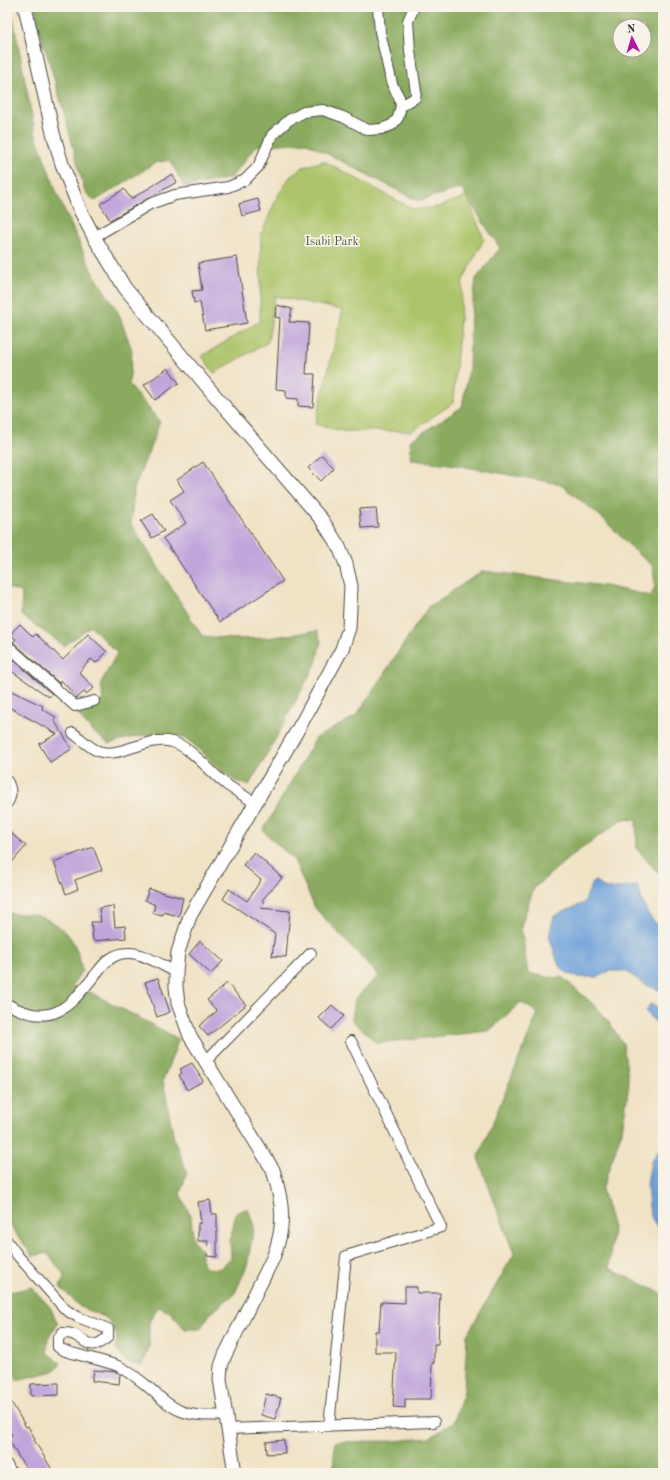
<svg xmlns="http://www.w3.org/2000/svg" width="670" height="1480" font-family="'Old Standard TT',serif">
  <style>
    .green { fill: #adc56a; stroke: #6c784a }
    .forest { fill: #8aaa5e; stroke: #5a6a44; fill-rule: evenodd }
    .water { fill: #6da0d9; stroke: #4c6682 }
    .building { fill: #c0a5db }
    .lines { fill: none; stroke-linecap: round; stroke-linejoin: round }
    .minor-casing { stroke: #494642; stroke-width: 12 }
    .tertiary-casing { stroke: #494642; stroke-width: 15 }
    .minor { stroke: #fff; stroke-width: 10 }
    .tertiary { stroke: #fff; stroke-width: 13 }
    .labels { text-anchor: middle; stroke-width: 3.5; stroke-linejoin: round; paint-order: stroke }
    .park-label { font-size: 12px; fill: #52593e; stroke: #f7f3e8 }
  </style>
  <rect width="100%" height="100%" fill="#f7f3e8"/>
  <filter id="ink" filterUnits="userSpaceOnUse"><feTurbulence type="fractalNoise" baseFrequency=".025" numOctaves="2"/><feDisplacementMap in="SourceGraphic" scale="8" xChannelSelector="R" yChannelSelector="G"/><feConvolveMatrix kernelMatrix="1 2 1 2 8 2 1 2 1" color-interpolation-filters="sRGB"/></filter>
  <filter id="wash" filterUnits="userSpaceOnUse"><feTurbulence type="fractalNoise" baseFrequency=".012" numOctaves="4" result="noise"/><feDisplacementMap in="SourceGraphic" scale="16" xChannelSelector="R" yChannelSelector="G"/><feGaussianBlur stdDeviation="0.9" result="paint"/><feColorMatrix in="noise" values="0 0 0 0 0 0 0 0 0 0 0 0 0 0 0 0 0 1.4 0 .05"/><feComposite in="paint" operator="in"/></filter>
  <g filter="url(#wash)">
    <rect width="100%" height="100%" fill="#f0e2c5"/>
    <path class="green" d="M324 161 413 209 438 207 462 198 474 190 490 194 471 207 484 239 463 280 453 403 412 431H342L315 424 343 310 275 296 268 342 214 373 202 356 260 321 261 235 277 197 290 177 303 167Z"/>
    <path class="forest" d="M7 7H11L35 133 58 196 92 271 118 312 132 350 129 385 160 422 134 489 131 524 202 636 235 639 267 638 317 631 321 641 316 663 269 751 249 785C235 783 231 778 220 769 210 761 198 747 188 740 167 728 130 737 109 744L93 732 78 715 103 700 101 683 117 653 91 626 64 646 21 615 22 592 7 588Z
      M35 7H663V872L658 873 637 849 636 820 623 819 571 856 534 888 521 926 528 973 546 977 563 978 593 1004 611 1025 623 1044 629 1084 622 1131 602 1189 613 1228 609 1268 663 1294V1473H333L335 1442 392 1441 429 1438 454 1422 464 1391 467 1335 514 1254 478 1158 538 1013 521 1002 489 1031 377 1043 352 1020 355 998 379 976 315 908 294 860 263 831 316 738 356 716 428 607 483 571 605 586 651 596 655 586 653 566 637 553 598 514 560 484 450 464 412 460 410 441 462 407 469 368 471 314 476 279 500 248 461 188 418 201 305 142 256 146 231 178 184 187 173 165 169 160 155 163 95 201 85 192 62 105 36 18ZM620 26H644V50H620Z
      M7 913C16 914 27 913 35 915 65 924 78 941 82 971L72 986 92 993 179 1039 163 1080 174 1139 187 1172 180 1194 191 1217 193 1240 199 1248 205 1268 219 1269 231 1258 230 1241 236 1213 248 1208 254 1227 247 1266 235 1293 210 1314 200 1329H185L170 1312 158 1307 149 1322V1347L143 1365C126 1364 124 1361 115 1347L117 1337 111 1323 105 1317 80 1307 60 1287 65 1276 47 1253 33 1256 7 1222V1111L14 1101 7 1090Z
      M31 1287 50 1307 58 1324 48 1338 47 1353 61 1363 54 1371 17 1380 7 1355V1289L11 1292Z"/>
    <path class="water" d="M595 881 606 889 638 886C643 904 646 918 663 928V992L642 983 626 971H609L598 977H578L569 974 559 966 549 936 554 916 584 903 592 883Z
      M650 1004 663 1010V1033L660 1027 646 1012Z
      M663 1144V1232L658 1228 650 1216 647 1185 651 1162Z"/>
    <g id="blocks">
      <path class="building" d="M172 174 177 182 110 220 100 204 124 189 131 199Z
        M258 199 261 211 242 216 239 204Z
        M237 257 247 323 205 330 200 302 194 303 192 291 202 290 198 263Z
        M277 305 292 309 289 322 309 323 306 374H315L313 407 298 406V399L286 398V390L276 389 280 318 275 317Z
        M168 368 179 383 155 400 144 385Z
        M322 455 334 468 321 481 308 468Z
        M203 462 283 581 220 622 163 538 186 523 170 500 184 491 177 480Z
        M376 508 378 527 361 528 359 509Z
        M153 514 164 531 152 538 141 521Z
        M20 624 33 637 36 634 63 660 88 634 107 652 96 663 91 659 79 672 94 688 86 694 84 692 77 698 61 680 59 683 13 642 16 639 12 636V632Z
        M7 654 52 694 49 697 7 668Z
        M7 689 43 706 42 709 56 717 54 720 72 749 50 762 39 744 57 734 7 706Z
        M7 830 26 846 7 868Z
        M93 847 102 870 75 880 78 889 66 894 54 862Z
        M254 852 282 878 262 900 264 902 260 908 290 911 286 957 272 956 275 934 223 899 229 889 247 901 261 880 243 865Z
        M149 889 183 898 179 916 163 912V915L153 913 155 905 145 900Z
        M113 906 115 927 125 926 126 938 93 941 91 922H101L99 908Z
        M200 941 223 961 211 974 189 954Z
        M158 978 170 1012 157 1017 145 982Z
        M227 983 246 1005 208 1036 199 1026 217 1011 207 1000Z
        M332 1005 344 1016 331 1029 319 1018Z
        M192 1063 203 1081 187 1090 179 1075 182 1073 180 1069Z
        M210 1200 212 1214H217V1257L207 1256 208 1241H198V1223H201L198 1202Z
        M405 1287H417V1293H440L438 1344H434V1363H432L431 1399H405V1408L393 1407 396 1352H375V1331H379L381 1302 405 1303Z
        M94 1370 116 1372 120 1374 119 1384 92 1381Z
        M59 1383V1395L31 1396V1384Z
        M266 1394 281 1398 275 1419 261 1415Z
        M7 1395 26 1427 28 1426 35 1439 34 1440 54 1473H29L18 1456 8 1438 12 1435 7 1427Z
        M284 1440 285 1453 267 1454 266 1442Z"/>
    </g>
  </g>
  <g filter="url(#ink)">
    <use href="#blocks" fill-opacity="0" stroke="#494642" stroke-width="1"/>
    <g class="lines">
      <defs>
        <path id="minor" d="M401 106 415 98 416 92 410 51 408 21 414 7
          M94 237 150 204 175 195 228 187 245 180 258 167 272 135 289 120 304 112 323 110 343 117 368 130 381 129 392 125 398 118 401 106 399 97 392 84 380 32 378 7
          M7 645 75 706 94 701
          M73 733C80 738 91 749 98 751 121 759 147 735 172 742 190 746 211 773 227 785 236 791 246 797 255 803
          M7 781C11 788 12 796 7 803
          M7 1004C52 1029 68 1008 96 974 104 963 113 953 128 953 142 952 163 966 176 972
          M206 1061 311 953
          M7 1241 18 1256 66 1310 78 1317 108 1329V1337C85 1357 85 1331 62 1333L58 1339V1347C66 1353 73 1353 83 1356 95 1359 107 1362 118 1366 128 1370 138 1379 146 1385 176 1412 184 1418 225 1415
          M329 1426 346 1256 441 1227 351 1041
          M227 1429 434 1422
          M7 1465 11 1473"/>
        <path id="tertiary" d="M25 7 53 133 62 164 80 210 94 237 125 288 211 391 322 520 339 547 346 564 351 586 349 628 342 649 301 724 190 916 178 952 176 972V987L178 1003 190 1036 273 1170C283 1203 286 1225 273 1258L225 1355 221 1366 220 1379 235 1473"/>
      </defs>
      <use href="#minor" class="minor-casing"/>
      <use href="#tertiary" class="tertiary-casing"/>
      <use href="#minor" class="minor"/>
      <use href="#tertiary" class="tertiary"/>
    </g>
  </g>
  <g class="labels">
    <g class="park-label">
      <text x="332" y="245">Isabi Park</text>
    </g>
  </g>
  <rect width="670" height="1480" fill="none" stroke="#f7f3e8" stroke-width="24"/>
  <g transform="translate(632 38) rotate(355)"><circle r="19" fill="#f7f3e8" stroke="#a5a39c"/>
  <path d="M0-3L7 15L0 10L-7 15Z" fill="#b5179e"/>
  <text y="-6" font-size="11" font-weight="bold" text-anchor="middle" fill="#2b2b2b">N</text>
  </g>
</svg>
